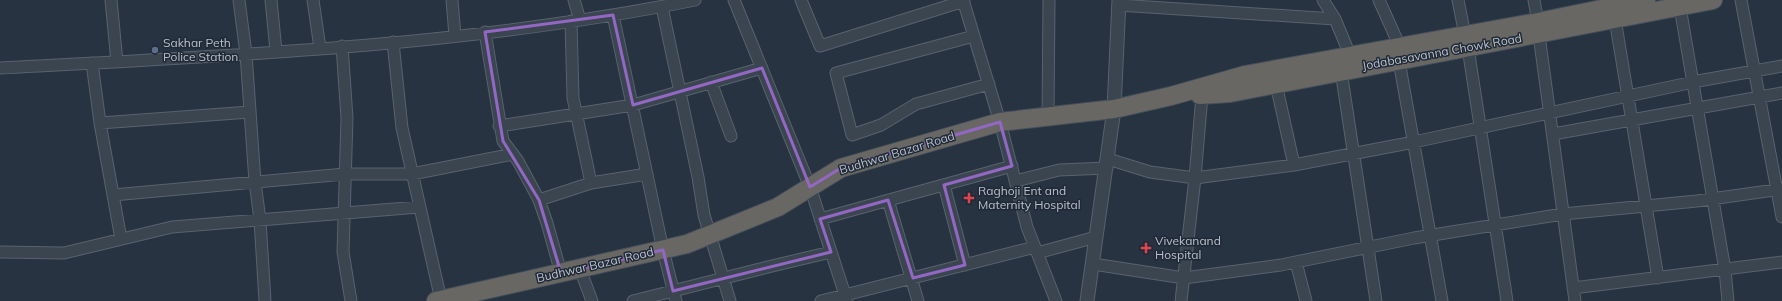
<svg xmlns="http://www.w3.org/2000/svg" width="1782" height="301" font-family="Mulish,sans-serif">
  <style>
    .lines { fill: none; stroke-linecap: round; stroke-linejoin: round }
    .minor-casing { stroke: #59626e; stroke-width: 13 }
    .tertiary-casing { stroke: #59626e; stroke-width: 15 }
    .trunk-casing { stroke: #464f5b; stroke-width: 20 }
    .minor { stroke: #3b4550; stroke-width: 11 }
    .tertiary { stroke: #3b4550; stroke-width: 13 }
    .trunk { stroke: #686764; stroke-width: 18 }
    .marked { fill: none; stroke: #9367c4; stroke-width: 3; stroke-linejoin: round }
    .service-dot { fill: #5c6f8a; stroke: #202936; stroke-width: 1.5 }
    .health-dot { fill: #e0444e; stroke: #202936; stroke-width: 1.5 }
    .labels { text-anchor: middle; stroke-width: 3; stroke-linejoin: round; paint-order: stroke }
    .poi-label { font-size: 12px; fill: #b8c0cb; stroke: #202936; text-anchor: start }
    .street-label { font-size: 12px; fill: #b8c0cb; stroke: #202936 }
  </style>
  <rect width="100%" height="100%" fill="#273341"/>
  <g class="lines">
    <defs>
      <path id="minor" d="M111 0 117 62
        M239 0 246 54 255 182 260 220 265 301
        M271 0 276 51
        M313 0 320 48
        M452 0 455 36
        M574 0 580 20
        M734 0 810 187 847 301
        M801 0 820 46 964 1
        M963 0 1000 122 1027 227 1056 301
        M1323 0 1335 19 1350 55
        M1379 0 1400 47
        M1458 0 1465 35
        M1534 0 1538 22
        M1741 0 1782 217
        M1118 5 1335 19
        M662 7 698 177 704 215 730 301
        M1680 7 1725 270 1728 301
        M613 15 663 250 676 301
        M1615 19 1658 278
        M571 21 573 98 591 183
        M485 32 503 141 518 161 539 200 547 223 561 273
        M1539 35 1575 301
        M974 36 836 73 852 135 881 125 916 104 989 84
        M393 42 402 128 441 300
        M342 46 347 118 343 252 351 301
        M1468 48 1507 301
        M1399 61 1442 301
        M92 63 100 123
        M0 68C232 56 467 46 695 0
        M1341 71 1376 301
        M711 82 731 136
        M1276 84 1294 165
        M1048 116 1049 0
        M499 126 633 105 762 68
        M1553 134 1782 93
        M1108 159 1150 172 1195 178 1294 165 1414 142 1698 81 1782 66
        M1016 181 1059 170 1107 168
        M944 185 965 265
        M113 195 345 174H412L513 154
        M539 200 591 183 647 174
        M888 200 918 301
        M820 219 1012 166
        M121 239 100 123 250 112
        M0 252 64 253 172 227 419 207
        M1037 253 1096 237
        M1296 262 1306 301
        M1093 264 1184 278 1281 265 1414 238 1563 214 1697 201 1782 189
        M580 269 592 301
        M1573 288 1782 262
        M633 301 772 266 831 252
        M821 301 1035 247
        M1181 301 1195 178 1202 95"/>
      <path id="tertiary" d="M1087 301 1114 109 1119 0"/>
      <path id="trunk" d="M1200 95 1230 93 1713 0
        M436 301 687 244 778 207 841 168 1000 122 1114 109 1171 96 1245 75 1538 22 1646 0"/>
    </defs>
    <use href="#minor" class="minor-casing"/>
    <use href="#tertiary" class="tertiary-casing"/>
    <use href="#trunk" class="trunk-casing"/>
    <use href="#minor" class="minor"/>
    <use href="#tertiary" class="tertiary"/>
    <use href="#trunk" class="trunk"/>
  </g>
  <path class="marked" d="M613 15 633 105 762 68 810 187 841 168 1000 122 1012 166 944 185 965 265 913 278 888 200 820 219 831 252 673 291 663 250 561 273 539 200 503 141 485 32Z"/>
  <circle class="service-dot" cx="155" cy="50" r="4"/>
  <g class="health-dot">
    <path d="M967 192h4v4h4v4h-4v4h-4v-4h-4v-4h4z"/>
    <path d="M1144 242h4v4h4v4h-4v4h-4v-4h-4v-4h4z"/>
  </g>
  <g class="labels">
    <g class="poi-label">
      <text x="163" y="47">Sakhar Peth<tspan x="163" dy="14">Police Station</tspan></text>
      <text x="978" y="195">Raghoji Ent and<tspan x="978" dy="14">Maternity Hospital</tspan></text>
      <text x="1155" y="245">Vivekanand<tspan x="1155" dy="14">Hospital</tspan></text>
    </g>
    <g class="street-label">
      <text transform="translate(1442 52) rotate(-10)" y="4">Jodabasavanna Chowk Road</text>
      <text transform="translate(897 153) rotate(-17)" y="4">Budhwar Bazar Road</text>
      <text transform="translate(595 265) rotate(-13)" y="4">Budhwar Bazar Road</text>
    </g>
  </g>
</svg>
